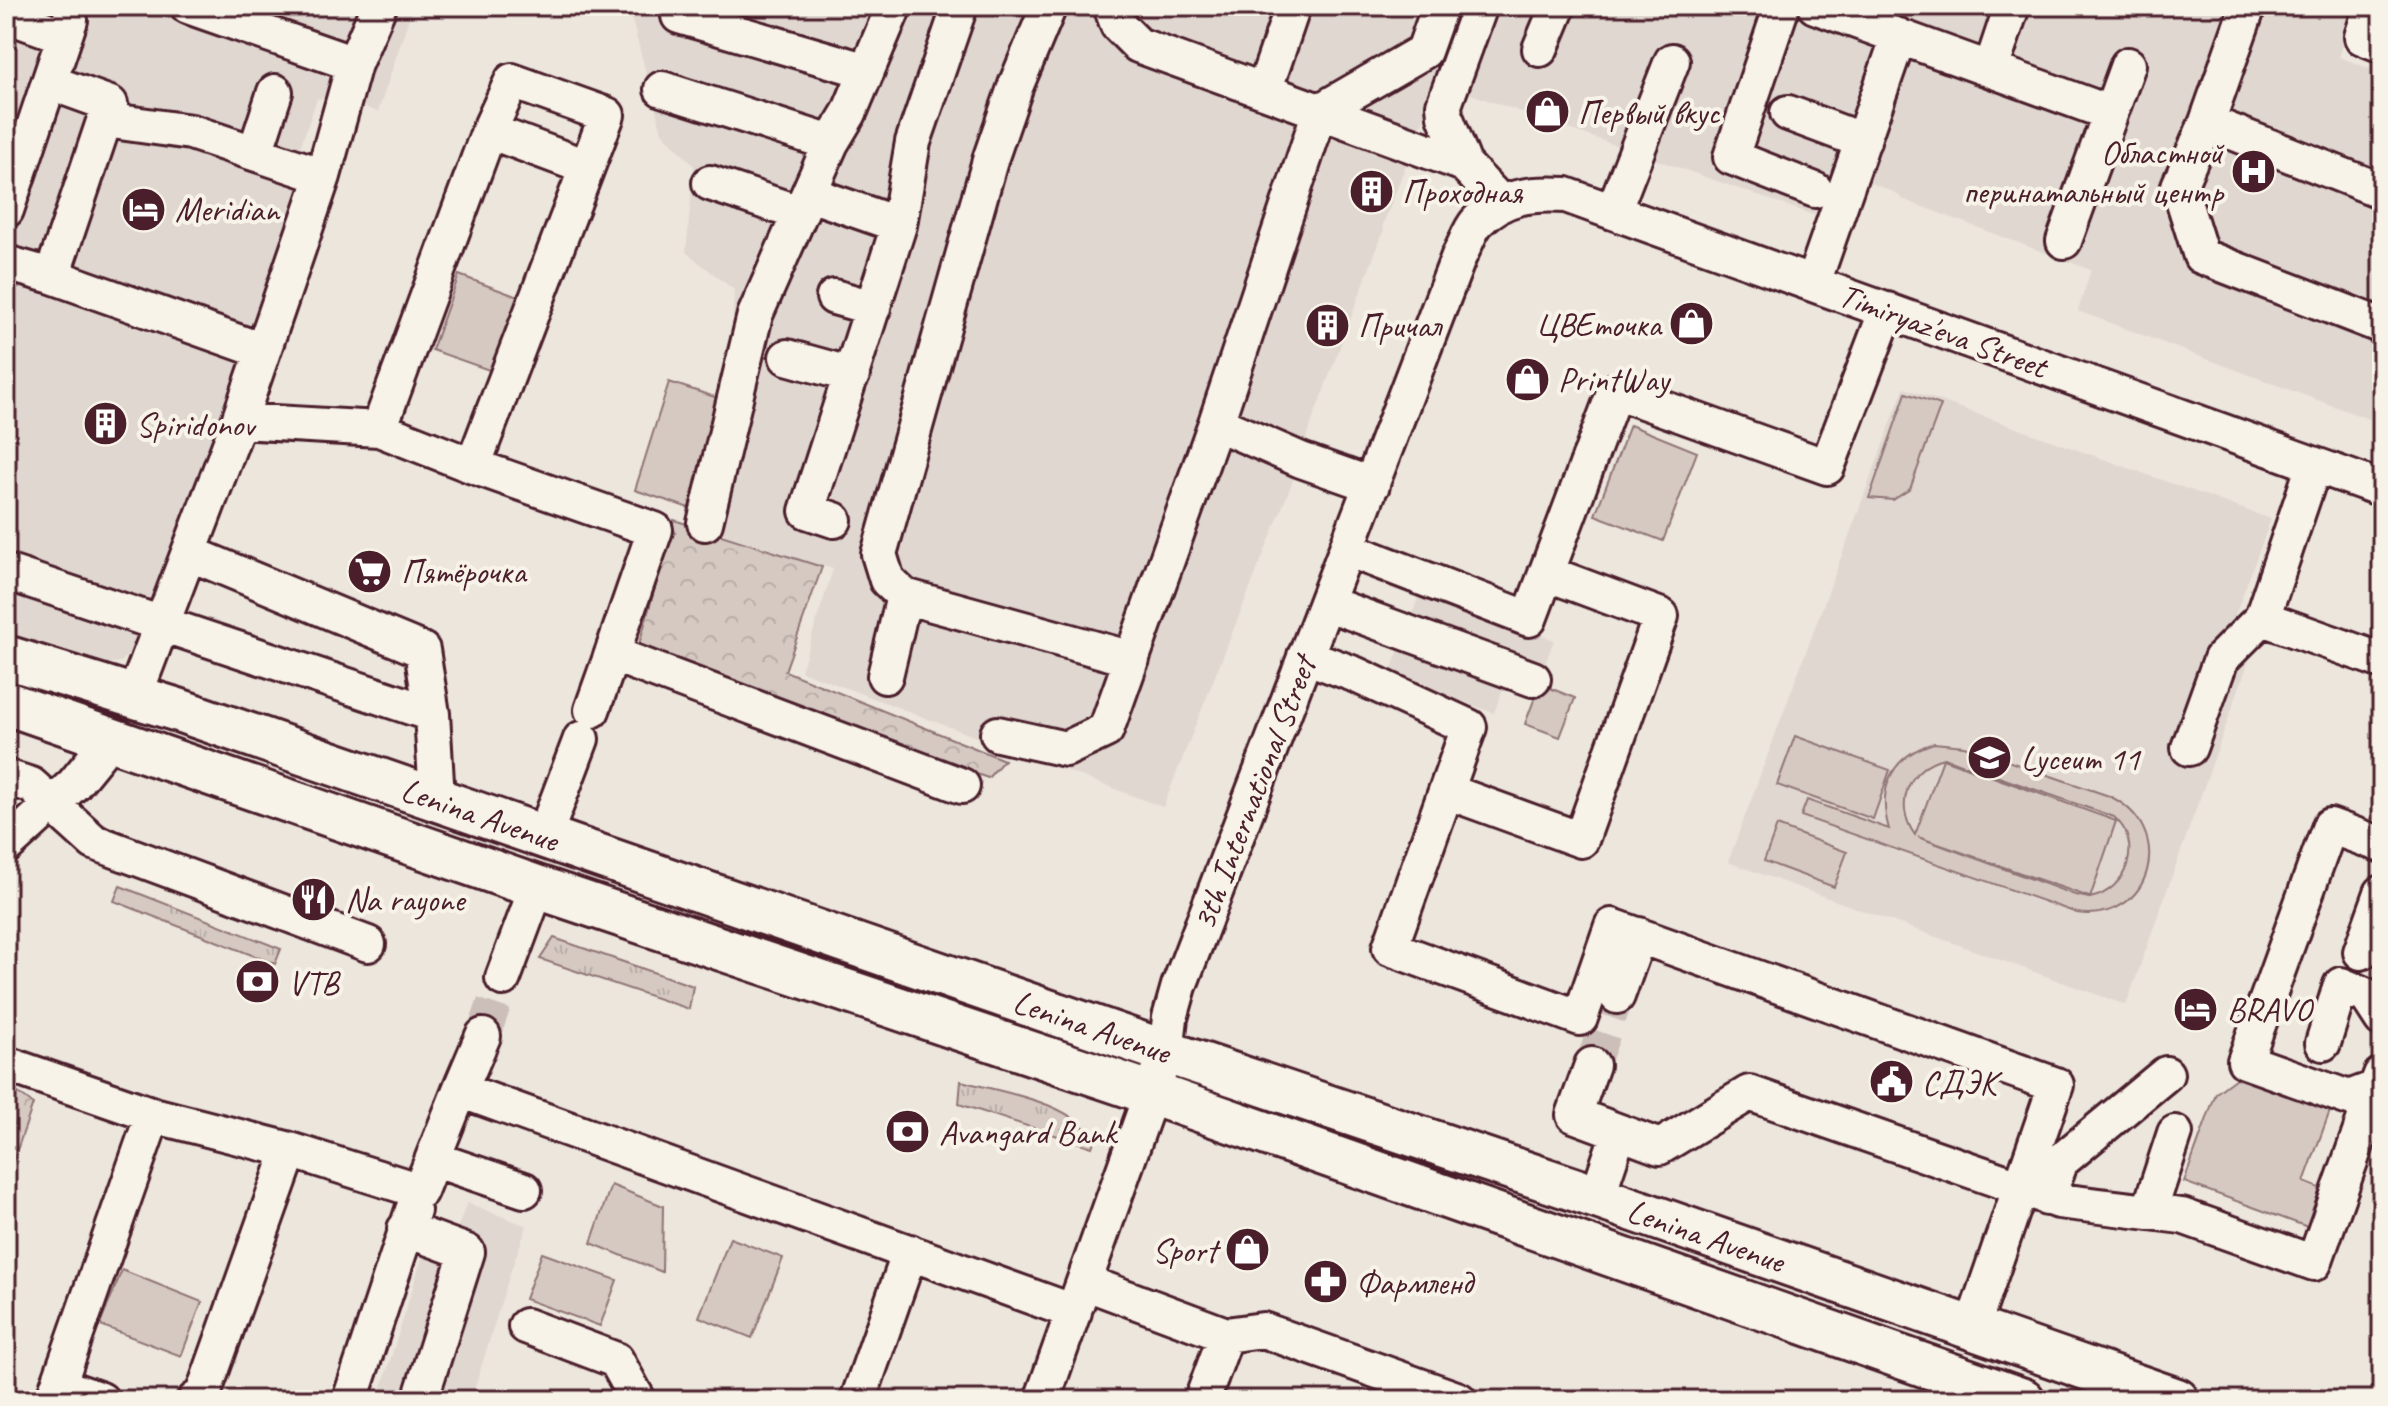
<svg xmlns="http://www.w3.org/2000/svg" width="2388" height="1406" font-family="Caveat,sans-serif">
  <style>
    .built { fill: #e0d7d0 }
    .grass { fill: url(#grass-tufts); stroke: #907476; stroke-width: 2 }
    .forest { fill: url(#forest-crowns); stroke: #907476; stroke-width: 2 }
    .green { fill: #d5c9c2; stroke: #907476; stroke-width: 2; fill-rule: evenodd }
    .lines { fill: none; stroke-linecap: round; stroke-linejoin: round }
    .minor-tunnel { stroke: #ccbeb9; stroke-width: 34; stroke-dasharray: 34 17; stroke-linecap: butt }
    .minor-casing { stroke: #4a1f2b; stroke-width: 40 }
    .major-casing { stroke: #4a1f2b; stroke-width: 48 }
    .minor { stroke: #f7f3e8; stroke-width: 34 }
    .major { stroke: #f7f3e8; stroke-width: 42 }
    .labels { text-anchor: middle; stroke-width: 8; stroke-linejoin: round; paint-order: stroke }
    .poi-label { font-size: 34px; fill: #4a1f2b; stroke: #f7f3e8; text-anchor: start }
    .street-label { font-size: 34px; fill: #4a1f2b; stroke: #f7f3e8 }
  </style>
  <defs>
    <pattern id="grass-tufts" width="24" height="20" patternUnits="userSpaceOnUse" patternTransform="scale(2)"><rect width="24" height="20" fill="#d5c9c2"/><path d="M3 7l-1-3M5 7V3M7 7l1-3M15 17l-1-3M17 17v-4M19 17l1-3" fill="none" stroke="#b8aca7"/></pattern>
    <pattern id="forest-crowns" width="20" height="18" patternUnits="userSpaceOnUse" patternTransform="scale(2)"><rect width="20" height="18" fill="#d5c9c2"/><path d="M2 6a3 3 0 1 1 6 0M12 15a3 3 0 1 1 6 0" fill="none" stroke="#b8aca7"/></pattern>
  </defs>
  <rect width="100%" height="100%" fill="#ece6dd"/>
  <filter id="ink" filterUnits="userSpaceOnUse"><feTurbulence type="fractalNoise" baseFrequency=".0125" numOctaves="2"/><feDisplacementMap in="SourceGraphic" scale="16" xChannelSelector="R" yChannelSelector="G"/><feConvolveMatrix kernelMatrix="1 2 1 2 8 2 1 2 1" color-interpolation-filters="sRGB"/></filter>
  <g filter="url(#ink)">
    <path class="built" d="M6 6H413L378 112 333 95 317 99 299 150 316 156 148 632 121 662 100 664 6 634Z
      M620 6H1467L1382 227 1384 229 1307 435 1301 460 1163 807 801 671 833 569 715 532 730 395 734 290 686 252 694 166 662 132 629 9Z
      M1493 6H2356L2339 57 2382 73V424L2078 311 2091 270 1902 199 1896 193 1851 175 1819 217 1462 91Z
      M1904 388 2271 519 2233 621 2251 655 2126 1005 1728 862Z
      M1421 590 1554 640 1532 698 1503 688 1494 713 1390 674Z
      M467 1203 527 1226 511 1270 471 1400H378L424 1251 455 1234Z"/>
    <path class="grass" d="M120 886 281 949 275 964 114 901Z
      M554 938 693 986 689 1009 540 959Z
      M961 1081C1001 1092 1075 1102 1094 1141L1092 1147 959 1104Z"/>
    <path class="forest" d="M674 520 822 567 785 671 1004 760 988 778 636 655Z
      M6 1084 33 1104 6 1182Z"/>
    <path class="green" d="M459 275 518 297 492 371 432 350Z
      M669 382 724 400 689 508 635 490Z
      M1906 393 1941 405 1910 489 1893 500 1869 498Z
      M1630 425 1697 452 1663 541 1595 515Z
      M1540 684 1575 698 1560 737 1525 724Z
      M1795 736 1890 770 1873 819 1777 785Z
      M1934 743 1964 746 2109 796C2178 828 2152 924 2077 913L1801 816 1807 800 1889 829C1877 788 1891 756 1934 743ZM1944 758 2114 817C2144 843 2127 891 2090 898L2116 821 1943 759 1915 835C1893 805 1908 766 1944 758ZM1918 837 2089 897V898L2075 895Z
      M1777 826 1847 852 1834 887 1764 861Z
      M2240 1075 2331 1108 2304 1182 2327 1191 2313 1229 2184 1182 2216 1093Z
      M611 1185 663 1206 662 1272 591 1243Z
      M730 1238 783 1258 752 1338 699 1317Z
      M542 1253 617 1280 600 1326 525 1299Z
      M122 1270 202 1302 181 1356 100 1325Z"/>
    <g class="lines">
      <path class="minor-tunnel" d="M483 1036 503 978
        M1592 1065 1617 996"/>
      <defs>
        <path id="minor" d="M188 6 354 64
          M1049 6 1016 85 991 157 879 554 887 580 904 596 1132 659
          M1111 6 1118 25 1138 45 1464 164 1501 203
          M1782 6 1731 157 1815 190
          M1815 6 2110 113
          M2248 6 2207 122 2179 186 2201 256 2382 326
          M2372 6 2362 37 2382 45
          M6 15 64 36
          M679 16 867 71
          M1540 49 1558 6
          M1991 69 2012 6
          M49 82 110 104 52 276
          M662 89 831 143
          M1264 91 1293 6
          M1788 113 1863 141
          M105 120 191 132 323 176
          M2207 122 2382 191
          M489 131 586 167
          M255 153 275 92
          M1464 164 1445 116 1444 105 1480 6
          M710 183 799 213
          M810 194 899 225
          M6 210 70 20
          M1613 212 1672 61
          M2064 241 2128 65
          M6 263 52 276 263 351
          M1813 283 1899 36
          M834 297 873 308
          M787 357 852 375
          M239 421 379 429 473 466 655 530 612 654 962 786
          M1216 423 1301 460 1372 485
          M379 429 489 131 512 81 607 115 473 466
          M2314 465 2262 618 2382 661
          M834 520 807 511 899 225 913 142 960 6
          M705 523 755 315 831 143 849 113 894 6
          M1347 549 1529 619 1615 391 1827 467 1887 310
          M189 553 422 650 432 714 437 799
          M6 572 432 714
          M1326 603 1533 679
          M1305 656 1354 674 1469 727 1390 948 1580 1018 1612 926 2056 1085 1972 1328
          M885 676 904 596
          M134 697 239 421 323 176 354 64 379 6
          M592 710 612 654
          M998 734 1066 749 1106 730 1216 423 1320 111 1424 51 1440 6
          M2189 748 2221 659 2262 618
          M6 777 31 785 94 842 368 944
          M1446 791 1581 840 1661 616 1546 573
          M544 837 581 739
          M6 846 74 784 110 740
          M2361 952 2382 893
          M503 978 537 887
          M1617 996 1639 935
          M2323 1043 2341 985 2367 996 2382 1019
          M6 1064 153 1115 290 1150 420 1191 460 1090 1074 1312
          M1592 1065 1574 1115 1660 1147 1749 1093 2059 1201 2182 1216 2314 1263 2376 1088
          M2381 1075 2376 1088 2349 1098 2245 1061 2330 826 2382 845
          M460 1090 483 1036
          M433 1159 524 1190
          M1597 1197 1619 1132
          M2047 1198 2061 1161 2166 1074
          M2149 1212 2175 1133
          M405 1229 467 1252 420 1400
          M1084 1282 1226 1335 1263 1330 1459 1400
          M526 1326 616 1360 638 1400
          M58 1385 101 1400
          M53 1400 153 1115
          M195 1400 202 1397 290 1150
          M350 1400 413 1210
          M858 1400 910 1252
          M1042 1400 1166 1052 1170 1018 1179 986 1459 256C1465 246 1469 231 1477 222 1503 195 1532 193 1566 195L2382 489
          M1202 1400 1226 1335"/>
        <path id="major" d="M6 657 178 710 1166 1052 1597 1197 2177 1400
          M6 703 537 887 1168 1099 2023 1400"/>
      </defs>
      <use href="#minor" class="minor-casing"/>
      <use href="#major" class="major-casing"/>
      <use href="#minor" class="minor"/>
      <use href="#major" class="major"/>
    </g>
  </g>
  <defs>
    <symbol id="shop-disc" viewBox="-11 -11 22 22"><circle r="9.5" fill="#4a1f2b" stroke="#f7f3e8"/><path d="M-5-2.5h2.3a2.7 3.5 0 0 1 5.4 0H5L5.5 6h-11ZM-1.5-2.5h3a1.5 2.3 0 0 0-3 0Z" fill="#fff"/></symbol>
    <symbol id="hospital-disc" viewBox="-11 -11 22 22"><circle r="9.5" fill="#4a1f2b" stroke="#f7f3e8"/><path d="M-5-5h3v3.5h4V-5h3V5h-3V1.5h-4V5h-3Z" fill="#fff"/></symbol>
    <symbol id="building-disc" viewBox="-11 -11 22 22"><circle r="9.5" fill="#4a1f2b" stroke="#f7f3e8"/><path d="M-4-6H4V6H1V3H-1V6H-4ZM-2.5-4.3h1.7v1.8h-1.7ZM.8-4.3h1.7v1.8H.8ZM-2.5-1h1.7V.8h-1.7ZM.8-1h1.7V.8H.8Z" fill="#fff"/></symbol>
    <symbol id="hotel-disc" viewBox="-11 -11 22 22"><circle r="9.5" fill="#4a1f2b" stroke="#f7f3e8"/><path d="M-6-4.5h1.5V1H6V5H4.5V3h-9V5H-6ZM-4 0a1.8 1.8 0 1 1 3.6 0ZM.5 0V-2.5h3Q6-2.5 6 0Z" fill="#fff"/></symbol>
    <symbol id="supermarket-disc" viewBox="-11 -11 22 22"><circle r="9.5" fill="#4a1f2b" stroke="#f7f3e8"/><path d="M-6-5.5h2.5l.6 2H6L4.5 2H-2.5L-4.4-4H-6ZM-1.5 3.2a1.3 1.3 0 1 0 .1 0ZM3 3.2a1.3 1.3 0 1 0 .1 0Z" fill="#fff"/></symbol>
    <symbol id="school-disc" viewBox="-11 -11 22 22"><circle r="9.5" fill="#4a1f2b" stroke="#f7f3e8"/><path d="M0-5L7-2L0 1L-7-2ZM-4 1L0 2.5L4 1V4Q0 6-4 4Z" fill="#fff"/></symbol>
    <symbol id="restaurant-disc" viewBox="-11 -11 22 22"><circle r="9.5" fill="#4a1f2b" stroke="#f7f3e8"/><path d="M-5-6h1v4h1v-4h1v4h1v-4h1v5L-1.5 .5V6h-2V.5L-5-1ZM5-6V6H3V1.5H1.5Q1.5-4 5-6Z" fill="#fff"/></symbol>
    <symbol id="bank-disc" viewBox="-11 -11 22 22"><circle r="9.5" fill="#4a1f2b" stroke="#f7f3e8"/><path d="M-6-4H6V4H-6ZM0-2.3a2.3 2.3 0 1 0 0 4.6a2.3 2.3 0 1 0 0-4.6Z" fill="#fff"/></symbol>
    <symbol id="civic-disc" viewBox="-11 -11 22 22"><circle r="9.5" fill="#4a1f2b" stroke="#f7f3e8"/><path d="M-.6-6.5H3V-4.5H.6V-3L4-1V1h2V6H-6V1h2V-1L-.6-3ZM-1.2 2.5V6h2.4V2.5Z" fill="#fff"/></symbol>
    <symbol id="pharmacy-disc" viewBox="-11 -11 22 22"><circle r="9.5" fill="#4a1f2b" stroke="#f7f3e8"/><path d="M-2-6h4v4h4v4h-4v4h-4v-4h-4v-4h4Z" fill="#fff"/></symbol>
  </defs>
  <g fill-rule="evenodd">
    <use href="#shop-disc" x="1522" y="86" width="51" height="51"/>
    <use href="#hospital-disc" x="2228" y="146" width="51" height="51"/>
    <use href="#building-disc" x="1346" y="166" width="51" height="51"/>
    <use href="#hotel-disc" x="118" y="184" width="51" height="51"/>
    <use href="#shop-disc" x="1666" y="298" width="51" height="51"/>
    <use href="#building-disc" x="1302" y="300" width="51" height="51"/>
    <use href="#shop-disc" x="1502" y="354" width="51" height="51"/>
    <use href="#building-disc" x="80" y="398" width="51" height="51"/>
    <use href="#supermarket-disc" x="344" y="546" width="51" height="51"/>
    <use href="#school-disc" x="1964" y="732" width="51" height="51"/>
    <use href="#restaurant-disc" x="288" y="874" width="51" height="51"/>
    <use href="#bank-disc" x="232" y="956" width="51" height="51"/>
    <use href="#hotel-disc" x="2170" y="984" width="51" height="51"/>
    <use href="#civic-disc" x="1866" y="1056" width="51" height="51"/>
    <use href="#bank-disc" x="882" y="1106" width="51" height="51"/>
    <use href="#shop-disc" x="1222" y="1224" width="51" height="51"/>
    <use href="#pharmacy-disc" x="1300" y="1256" width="51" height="51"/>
  </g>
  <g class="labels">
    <g class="poi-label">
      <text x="1578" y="124">Первый вкус</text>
      <text x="2223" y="164" text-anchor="end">Областной<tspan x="2223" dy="39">перинатальный центр</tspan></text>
      <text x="1402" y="203">Проходная</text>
      <text x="175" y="221">Meridian</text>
      <text x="1661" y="336" text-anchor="end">ЦВЕточка</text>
      <text x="1358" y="337">Причал</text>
      <text x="1558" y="391">PrintWay</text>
      <text x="136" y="436">Spiridonov</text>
      <text x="401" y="583">Пятёрочка</text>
      <text x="2021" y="770">Lyceum 11</text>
      <text x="345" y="911">Na rayone</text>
      <text x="288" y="994">VTB</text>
      <text x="2227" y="1021">BRAVO</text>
      <text x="1922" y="1094">СДЭК</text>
      <text x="939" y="1144">Avangard Bank</text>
      <text x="1217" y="1262" text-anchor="end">Sport</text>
      <text x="1356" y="1294">Фармленд</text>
    </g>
    <g class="street-label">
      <text transform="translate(1943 330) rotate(20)" y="12">Timiryaz'eva Street</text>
      <text transform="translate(1253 793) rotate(-69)" y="12">3th International Street</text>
      <text transform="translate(480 814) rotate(19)" y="12">Lenina Avenue</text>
      <text transform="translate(1092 1026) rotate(19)" y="12">Lenina Avenue</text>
      <text transform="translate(1706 1235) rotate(19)" y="12">Lenina Avenue</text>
    </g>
  </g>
  <rect width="2388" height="1406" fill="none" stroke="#f7f3e8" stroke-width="32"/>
  <rect x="16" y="16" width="2356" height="1374" fill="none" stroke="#4a1f2b" stroke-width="3" filter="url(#ink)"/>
</svg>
